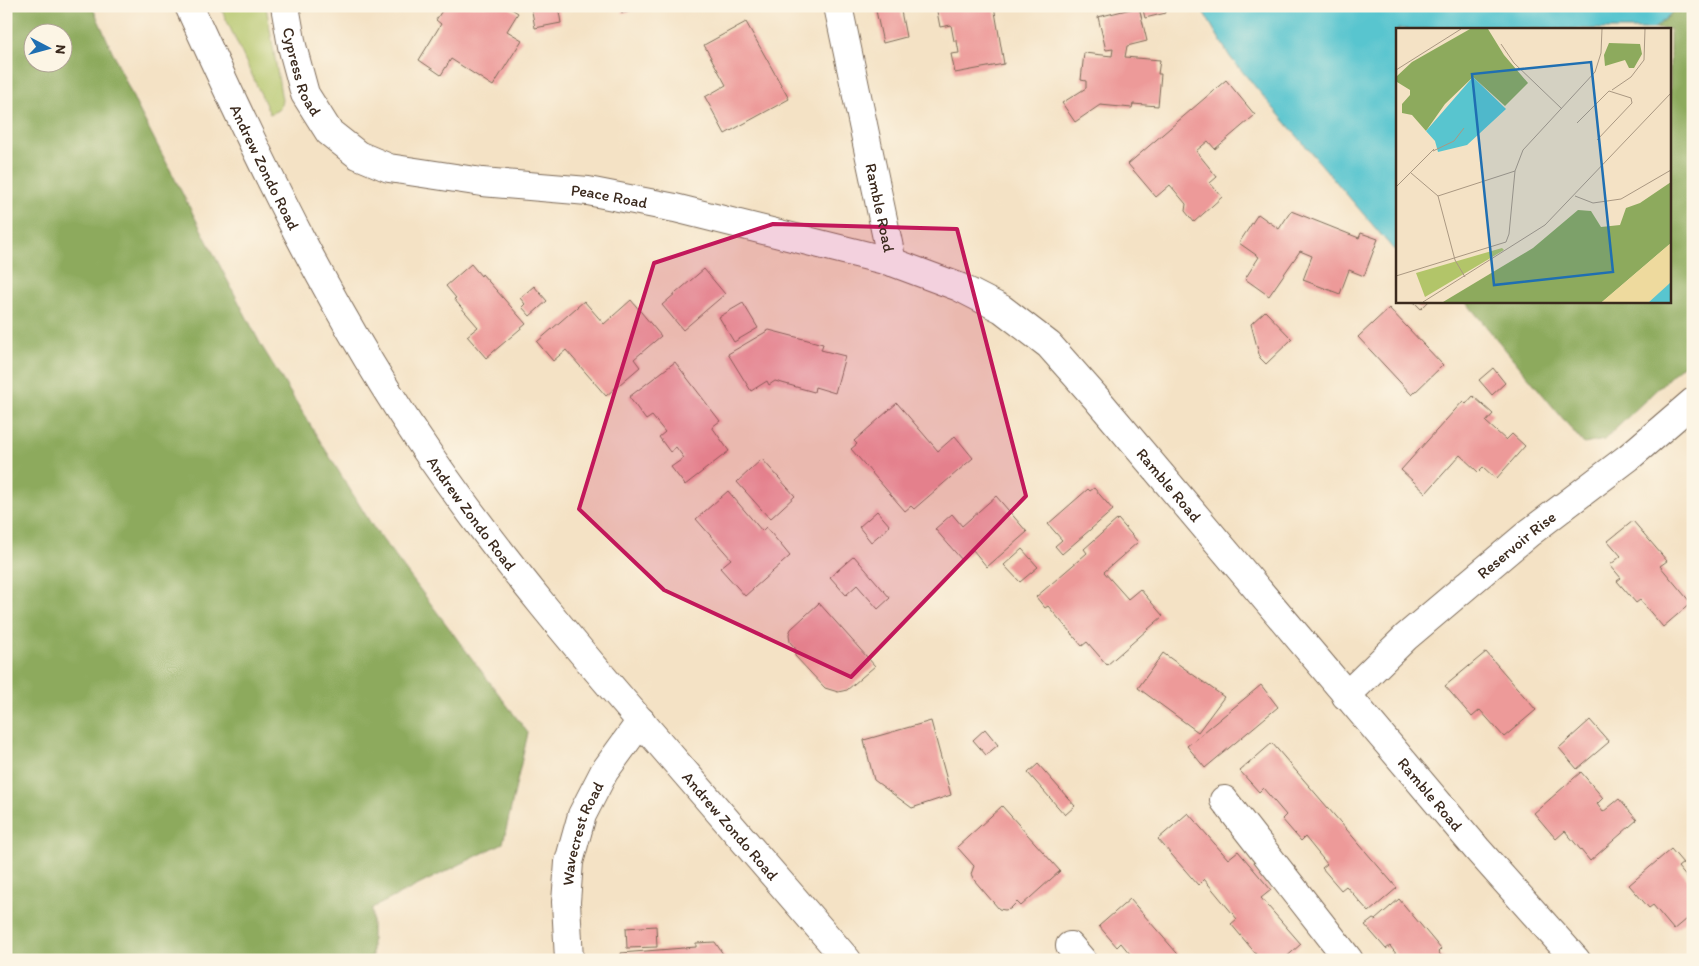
<svg xmlns="http://www.w3.org/2000/svg" width="1699" height="966" font-family="Itim,sans-serif">
  <style>
    .green { fill: #b2c569; stroke: #767844 }
    .forest { fill: #8daa5d; stroke: #646a3e; fill-rule: evenodd }
    .water { fill: #58c5cf; stroke: #4a7876 }
    .building { fill: #ed9a99 }
    .lines { fill: none; stroke-linecap: round; stroke-linejoin: round }
    .minor-casing { stroke: #7c6a58; stroke-width: 30 }
    .major-casing { stroke: #7c6a58; stroke-width: 30 }
    .minor { stroke: #fff; stroke-width: 28 }
    .major { stroke: #fff; stroke-width: 28 }
    .marked { fill: #c2185b; fill-opacity: 0.2; stroke: #c2185b; stroke-width: 4; stroke-linejoin: round }
    .labels { text-anchor: middle; stroke-width: 4; stroke-linejoin: round; paint-order: stroke }
    .street-label { font-size: 16px; fill: #3b2a1e; stroke: #fcf5e5 }
    .inset-road { fill: none; stroke: #aa9882; stroke-width: 1 }
    .view { fill: #1f6fb2; fill-opacity: 0.15; stroke: #1f6fb2; stroke-width: 2.5 }
    .inset-edge { fill: none; stroke: #3b2a1e; stroke-width: 2.5 }
  </style>
  <rect width="100%" height="100%" fill="#fcf5e5"/>
  <filter id="ink" filterUnits="userSpaceOnUse"><feTurbulence type="fractalNoise" baseFrequency=".02" numOctaves="2"/><feDisplacementMap in="SourceGraphic" scale="10" xChannelSelector="R" yChannelSelector="G"/><feConvolveMatrix kernelMatrix="1 2 1 2 8 2 1 2 1" color-interpolation-filters="sRGB"/></filter>
  <filter id="wash" filterUnits="userSpaceOnUse"><feTurbulence type="fractalNoise" baseFrequency=".0096" numOctaves="4" result="noise"/><feDisplacementMap in="SourceGraphic" scale="20" xChannelSelector="R" yChannelSelector="G"/><feGaussianBlur stdDeviation="1.12" result="paint"/><feColorMatrix in="noise" values="0 0 0 0 0 0 0 0 0 0 0 0 0 0 0 0 0 1.4 0 .05"/><feComposite in="paint" operator="in"/></filter>
  <g filter="url(#wash)">
    <rect width="100%" height="100%" fill="#f4e2c5"/>
    <path class="green" d="M220 6H266L282 100 280 109 270 114Z"/>
    <path class="forest" d="M6 6H92L136 104 261 345 373 527 528 733 503 843 372 908V960H6ZM32 32H62V62H32Z
      M1674 6H1693V359L1679 368 1604 440 1584 444 1465 301H1670V29H1654L1676 10Z"/>
    <path class="water" d="M1200 6H1673L1676 9 1654 29H1398V247L1394 250 1230 57Z"/>
    <g id="blocks">
      <path class="building" d="M445 6H507L518 13 507 31 522 40 493 86 451 59 441 75 419 60 441 24 436 20Z
        M531 6H558L561 23 535 28Z
        M621 6H652V7L622 13Z
        M875 6H900L906 37 883 43Z
        M936 6H994L1004 64 955 73 951 54 959 53 957 41H954L951 25 940 27Z
        M1142 6H1165L1166 13 1145 18Z
        M1139 7 1147 41 1127 46 1125 57 1160 60 1158 74H1161L1158 106 1133 104 1132 108 1100 105 1075 122 1062 103 1086 88V81L1081 80 1084 53 1112 56 1113 49 1106 50 1098 17Z
        M746 22 789 99 725 134 705 97 726 85 704 45Z
        M1226 80 1255 115 1215 149 1208 141 1196 151 1217 177 1210 183 1222 197 1194 222 1185 211 1186 204 1170 185 1156 197 1128 164Z
        M1291 211 1359 238 1361 233 1378 239 1364 276 1349 270 1340 294 1303 280 1312 256 1300 251 1269 296 1245 279 1259 257 1239 243 1258 214 1279 229Z
        M471 264 481 276 482 274 526 324 486 358 467 336 478 327 454 299 456 298 446 286Z
        M704 269 725 294 683 330 662 305Z
        M534 286 547 301 530 316 522 307 525 304 520 298Z
        M631 300 661 336 634 359 640 367 606 396 566 350 553 361 537 342 584 301 604 324Z
        M1413 301H1429L1421 309Z
        M743 303 758 328 734 342 719 317Z
        M1389 308 1443 365 1412 395 1358 337Z
        M1265 311 1292 339 1266 364 1260 358 1251 324Z
        M769 330 823 344 821 350 845 356 835 393 815 387 814 392 775 381 769 385 767 381 751 391 728 354Z
        M675 362 720 421 712 427 729 451 685 485 671 467 684 458 676 447 670 452 659 437 665 432 652 416 646 420 629 397Z
        M1493 368 1505 383 1492 395 1479 380Z
        M1473 396 1493 414 1486 422 1506 440 1512 434 1525 446 1496 479 1483 467 1478 472 1460 455 1426 493 1401 470 1463 401 1466 404Z
        M897 403 938 451 955 436 973 458 914 509 911 506 905 511 851 449 857 444 854 441Z
        M762 459 795 496 770 519 737 482Z
        M1094 488 1113 510 1062 554 1055 546 1062 540 1048 524 1088 489 1090 491Z
        M728 491 762 531 766 527 790 556 745 596 720 568 731 559 696 519Z
        M996 496 1027 532 987 567 973 550 962 560 935 529 952 514 962 526Z
        M877 511 890 526 871 542 859 527Z
        M1118 519 1138 542 1104 572 1128 599 1140 589 1163 616 1107 665 1087 642 1082 646 1048 606 1045 608 1036 597 1087 553 1084 549Z
        M1633 521 1667 561 1660 566 1691 603 1663 627 1640 600 1636 603 1617 581 1621 578 1610 565 1621 556 1608 541Z
        M1022 549 1038 567 1020 582 1004 565Z
        M854 556 890 598 878 609 857 585 846 595 830 577Z
        M819 603 875 666 847 690 838 692 825 688 795 656V648L790 642 789 634 791 629Z
        M1486 652 1536 710 1504 737 1480 710 1472 717 1445 686Z
        M1163 653 1224 697 1198 732 1138 688Z
        M1261 685 1278 707 1205 768 1187 746Z
        M1590 720 1609 742 1577 769 1559 748Z
        M931 721 951 795 912 808 874 780 864 740Z
        M985 729 998 745 986 755 973 740Z
        M1272 743 1397 888 1369 912 1346 886 1341 890 1322 868 1327 864 1305 837 1301 841 1282 819 1286 815 1263 788 1259 792 1240 771Z
        M1038 764 1075 806 1065 815 1028 773Z
        M1581 772 1603 798 1597 804 1603 812 1619 799 1637 820 1590 861 1565 831 1556 839 1534 813Z
        M1002 806 1060 871 1021 906 1017 902 1010 909 1005 910 999 909 974 880 971 874 974 866 957 847Z
        M1188 813 1228 859 1238 851 1271 890 1261 898 1301 944 1283 960H1261L1231 924 1237 919 1204 879 1198 885 1158 839Z
        M1671 849 1683 863 1678 867 1693 885V914L1674 930 1653 905 1649 908 1629 885Z
        M1130 899 1183 960H1135L1121 943 1117 947 1099 926Z
        M1399 899 1441 949 1438 952 1445 960H1401L1390 946 1386 949 1365 925 1373 919 1375 920Z
        M656 926 657 947 627 948 626 928Z
        M715 942 727 960H622L621 953 696 947V943Z"/>
    </g>
  </g>
  <g filter="url(#ink)">
    <use href="#blocks" fill-opacity="0" stroke="#7c6a58" stroke-width="1"/>
    <g class="lines">
      <defs>
        <g id="minor">
          <path id="s1" d="M285 6 292 46 305 94 329 132 358 155 389 168 482 182 588 191 675 208 892 262"/>
          <path id="s2" d="M838 6 892 262 959 287 1002 309 1049 345 1096 398 1477 849 1576 960"/>
          <path id="s3" d="M1346 696 1406 637 1529 533 1629 457 1693 402"/>
          <path d="M1224 800 1349 960"/>
          <path d="M1070 946 1082 960"/>
          <path id="s4" d="M569 960 566 902 569 862 582 815 604 772 641 721"/>
        </g>
        <g id="major">
          <path id="s5" d="M189 6C260 162 334 318 432 459 503 561 582 654 663 747 724 818 785 889 847 960"/>
        </g>
      </defs>
      <use href="#minor" class="minor-casing"/>
      <use href="#major" class="major-casing"/>
      <use href="#minor" class="minor"/>
      <use href="#major" class="major"/>
    </g>
  </g>
  <path class="marked" d="M773 224 957 229 1026 496 851 677 664 590 579 509 654 263Z"/>
  <g class="labels">
    <g class="street-label">
      <text dy="6" stroke="none"><textPath href="#s1" startOffset="68">Cypress Road</textPath></text>
      <text dy="6" stroke="none"><textPath href="#s5" startOffset="178">Andrew Zondo Road</textPath></text>
      <text dy="6" stroke="none"><textPath href="#s1" startOffset="428">Peace Road</textPath></text>
      <text dy="6" stroke="none"><textPath href="#s2" startOffset="206">Ramble Road</textPath></text>
      <text dy="6" stroke="none"><textPath href="#s2" startOffset="625">Ramble Road</textPath></text>
      <text dy="6" stroke="none"><textPath href="#s5" startOffset="582">Andrew Zondo Road</textPath></text>
      <text dy="6" stroke="none"><textPath href="#s3" startOffset="228">Reservoir Rise</textPath></text>
      <text dy="6" stroke="none"><textPath href="#s2" startOffset="1030">Ramble Road</textPath></text>
      <text dy="6" stroke="none"><textPath href="#s5" startOffset="988">Andrew Zondo Road</textPath></text>
      <text dy="6" stroke="none"><textPath href="#s4" startOffset="129">Wavecrest Road</textPath></text>
    </g>
  </g>
  <g transform="translate(1396 28)">
    <rect width="275" height="275" fill="#f4e2c5"/>
    <path d="M106 220 108 222 29 269 20 245Z" fill="#b2c569"/>
    <path d="M74 1H92L108 27 132 55 109 78 77 49 49 76 30 103 16 87 6 85V76L14 67V62L1 54V48L16 34ZM213 15 244 16 246 26 238 40H233L229 32 209 38 208 27ZM275 154V215L206 274H47L137 220 182 182 195 183 205 199 224 197 230 180 244 175Z" fill="#8daa5d"/>
    <path d="M275 215V254L253 274H206Z" fill="#eeda9e"/>
    <path d="M77 49 110 81 71 117 42 124 39 113 30 103ZM275 254V274H253Z" fill="#58c5cf"/>
    <path class="inset-road" d="M105 16 118 35 166 81M0 42 65 1M216 62 235 49 248 32 249 1M181 95 213 63 235 70 236 75 201 112M37 123 58 113 68 100M15 145 42 168 59 232 69 249M0 159 38 121M42 168 119 143 127 122 199 44 205 25 206 1M179 168 197 175 225 171 275 142M0 248 110 214 113 206 119 143M27 274 149 197 275 65"/>
    <path class="view" d="M195 34 217 244 98 257 76 46Z"/>
    <rect width="275" height="275" class="inset-edge"/>
  </g>
  <rect width="1699" height="966" fill="none" stroke="#fcf5e5" stroke-width="25"/>
  <g transform="translate(48 48) rotate(96)"><circle r="24" fill="#fcf5e5" stroke="#afa495"/>
  <path d="M0-4L9 19L0 12L-9 19Z" fill="#1f6fb2"/>
  <text y="-8" font-size="14" font-weight="bold" text-anchor="middle" fill="#3b2a1e">N</text>
  </g>
</svg>
